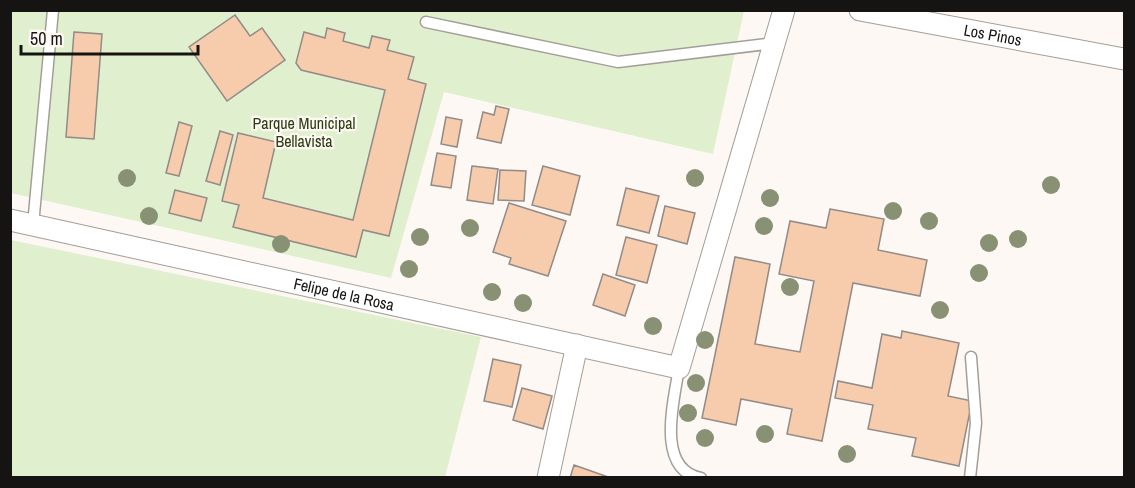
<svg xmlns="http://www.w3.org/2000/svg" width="1135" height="488" font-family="'Archivo Narrow',sans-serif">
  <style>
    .green { fill: #e0f0cf }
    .building { fill: #f6ccac; stroke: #928b87; stroke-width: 1.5 }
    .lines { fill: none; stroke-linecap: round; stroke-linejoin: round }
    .service-casing { stroke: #a49e99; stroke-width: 13 }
    .minor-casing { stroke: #a49e99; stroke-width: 23 }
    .service { stroke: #fff; stroke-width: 10 }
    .minor { stroke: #fff; stroke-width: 21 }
    .tree { fill: #899175 }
    .labels { text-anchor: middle; stroke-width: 4.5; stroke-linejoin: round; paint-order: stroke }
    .street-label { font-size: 16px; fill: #161412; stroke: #fef8f4 }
    .park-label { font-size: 16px; fill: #293c0d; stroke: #fef8f4 }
  </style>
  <rect width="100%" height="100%" fill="#fef8f4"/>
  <path class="green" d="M10 11H744L713 154 444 92 391 278 11 193Z
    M11 240 481 337 445 477H11Z"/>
  <path class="building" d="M235 15 250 36 262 28 285 60 227 101 189 47Z
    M327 28 345 33 343 41 369 48 372 36 390 40 387 50 414 57 408 79 426 84 389 236 363 230 356 257 233 227 239 205 222 201 238 133 276 142 263 198 353 220 385 90 301 70 296 63 304 32 325 38Z
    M74 32 102 34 94 139 66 137Z
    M496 106 509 109 501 143 477 138 483 112 494 115Z
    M446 117 462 120 457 147 441 144Z
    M179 122 192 126 179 176 166 173Z
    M220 131 233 135 220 185 206 181Z
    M437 153 456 156 451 188 431 185Z
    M472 166 498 169 493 204 467 200Z
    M543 166 580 176 570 215 532 205Z
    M500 170 526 171 524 201 498 200Z
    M626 188 659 196 649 233 617 225Z
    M175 190 207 198 201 221 169 213Z
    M509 203 566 221 548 276 509 264 511 258 493 252Z
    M665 206 695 213 687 244 658 236Z
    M830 209 884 219 878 250 927 260 920 296 853 283 822 441 787 434 792 409 741 399 736 425 702 418 735 257 770 264 755 344 800 352 814 281 779 274 790 221 826 228Z
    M626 237 657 245 647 283 616 275Z
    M603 274 635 285 625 316 593 305Z
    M902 331 959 343 948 396 972 401 959 466 912 456 916 438 868 429 873 405 835 398 838 381 872 388 882 334 901 338Z
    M493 359 521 365 512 407 484 401Z
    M522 388 552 396 543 429 513 420Z
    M574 465 611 478H570Z"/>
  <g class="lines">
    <defs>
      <path id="service" d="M426 22 618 62 775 43
        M33 225 53 10
        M679 368C674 400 655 470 701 478
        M970 478 976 423 971 357"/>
      <g id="minor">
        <path id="s1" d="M860 10 1124 59"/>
        <path id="s2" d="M10 220 679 368 784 10"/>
        <path d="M548 478 577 345"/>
      </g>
    </defs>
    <use href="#service" class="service-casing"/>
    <use href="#minor" class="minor-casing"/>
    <use href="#service" class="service"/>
    <use href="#minor" class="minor"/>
  </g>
  <g class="tree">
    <circle cx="127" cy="178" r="9"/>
    <circle cx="695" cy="178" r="9"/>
    <circle cx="1051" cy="185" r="9"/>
    <circle cx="770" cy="198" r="9"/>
    <circle cx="893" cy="211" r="9"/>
    <circle cx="149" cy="216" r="9"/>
    <circle cx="929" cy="221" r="9"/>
    <circle cx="764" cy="226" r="9"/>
    <circle cx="470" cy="228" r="9"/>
    <circle cx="420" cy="237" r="9"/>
    <circle cx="1018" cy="239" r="9"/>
    <circle cx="989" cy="243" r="9"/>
    <circle cx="281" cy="244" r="9"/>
    <circle cx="409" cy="269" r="9"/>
    <circle cx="979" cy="273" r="9"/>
    <circle cx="790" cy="287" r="9"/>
    <circle cx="492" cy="292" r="9"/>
    <circle cx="523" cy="303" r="9"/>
    <circle cx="940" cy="310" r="9"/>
    <circle cx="653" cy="326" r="9"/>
    <circle cx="705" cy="340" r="9"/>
    <circle cx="696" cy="383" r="9"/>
    <circle cx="688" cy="413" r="9"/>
    <circle cx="765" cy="434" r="9"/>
    <circle cx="705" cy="438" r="9"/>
    <circle cx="847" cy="454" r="9"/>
  </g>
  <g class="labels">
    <g class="street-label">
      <text dy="6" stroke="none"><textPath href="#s1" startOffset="135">Los Pinos</textPath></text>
      <text dy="6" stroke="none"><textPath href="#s2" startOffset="342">Felipe de la Rosa</textPath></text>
    </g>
    <g class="park-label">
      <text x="304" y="129">Parque Municipal<tspan x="304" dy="18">Bellavista</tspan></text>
    </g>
  </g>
  <rect width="1135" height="488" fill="none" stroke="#161412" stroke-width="24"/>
  <path d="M21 45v9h177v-9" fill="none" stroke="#161412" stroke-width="3"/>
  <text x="30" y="45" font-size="18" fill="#161412" stroke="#fef8f4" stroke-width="4.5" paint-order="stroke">50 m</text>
</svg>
